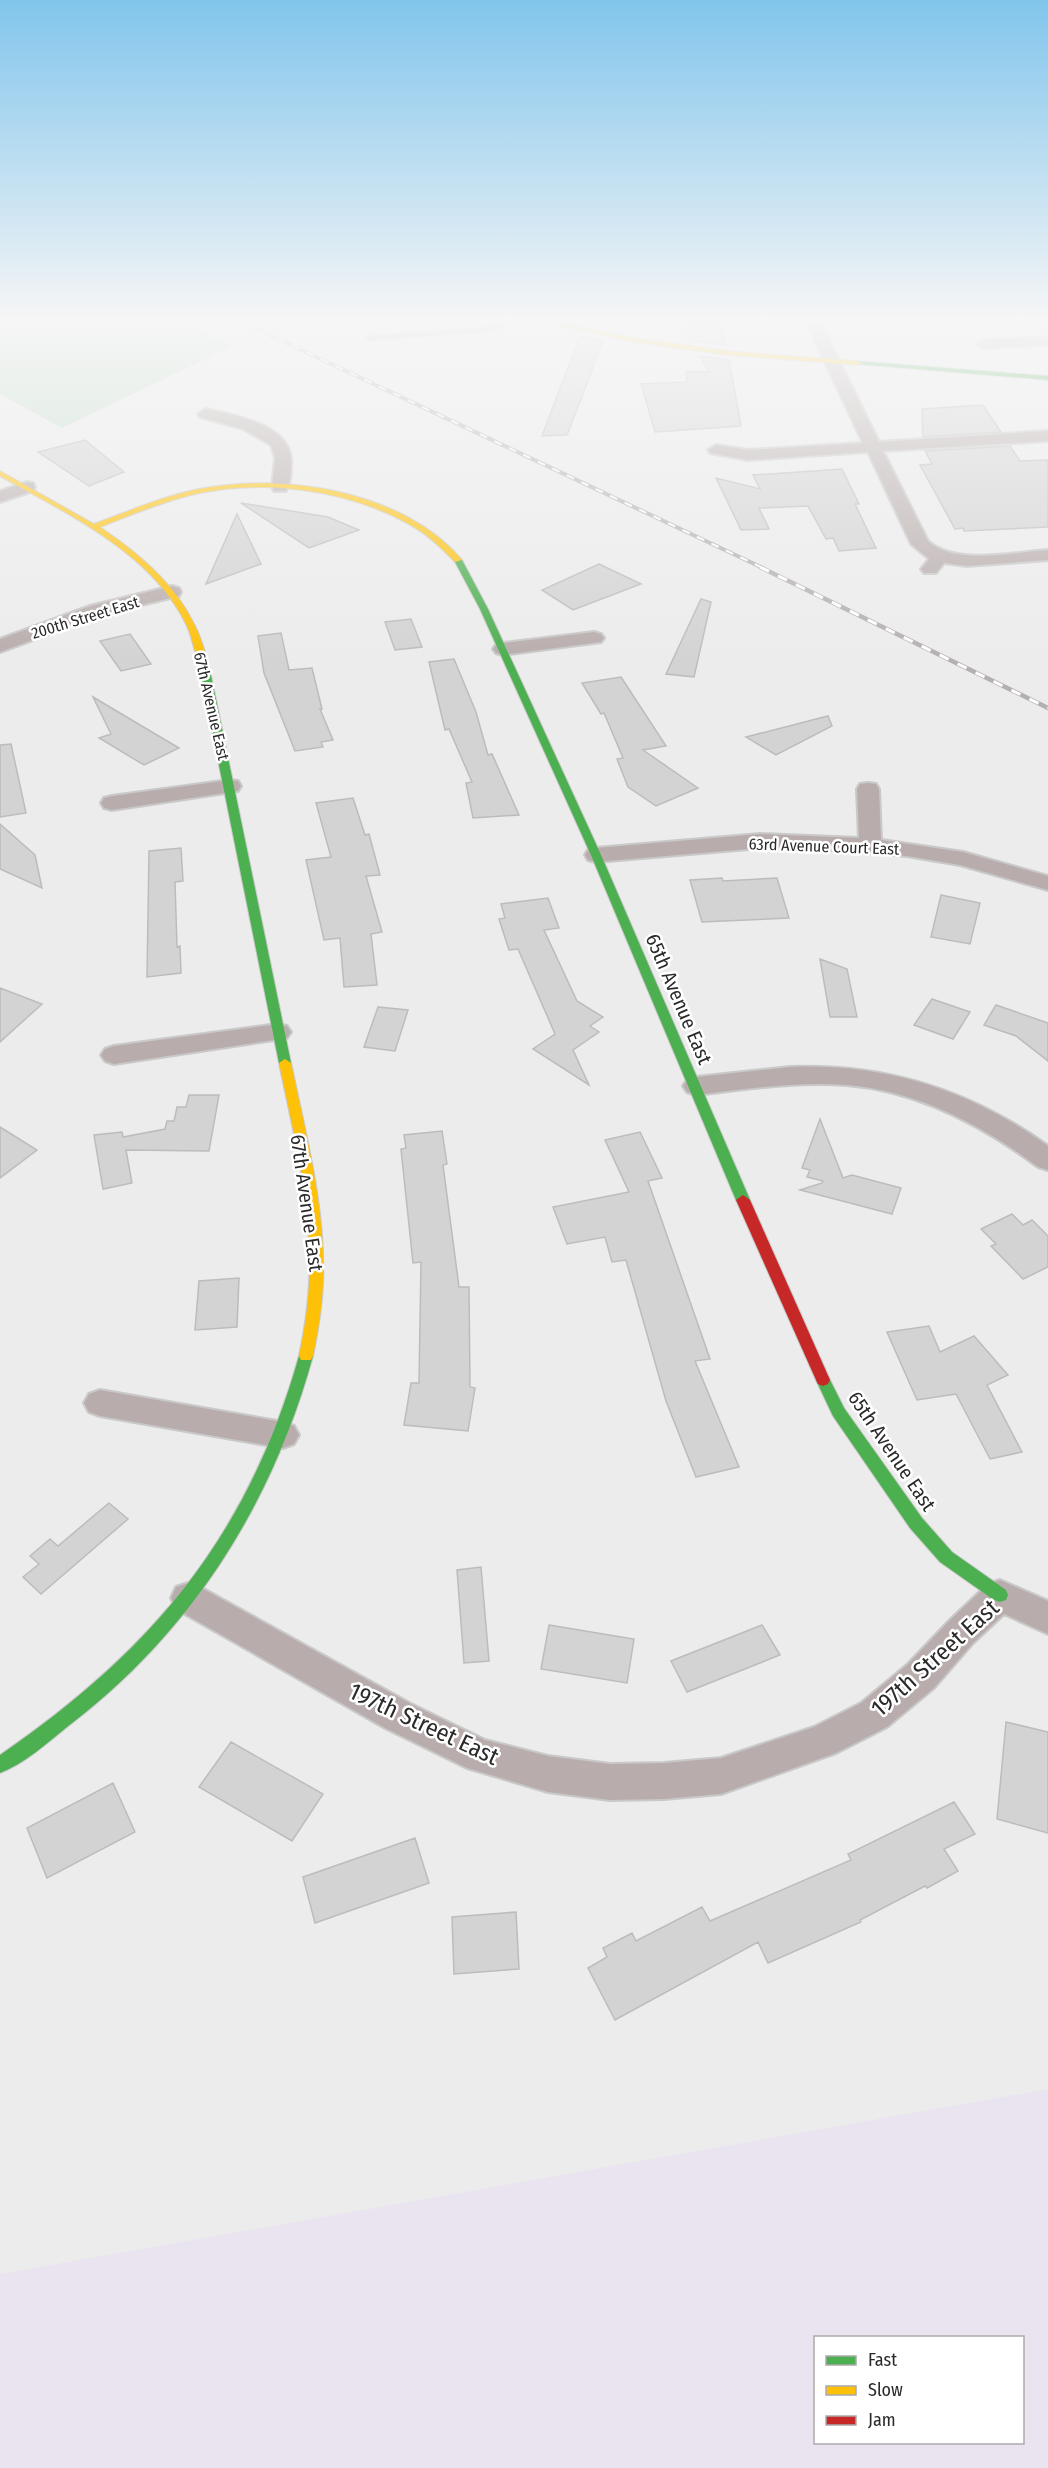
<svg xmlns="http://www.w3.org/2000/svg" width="1048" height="2468" font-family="'Fira Sans Condensed',sans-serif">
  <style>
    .industrial { fill: #e9e4f0; fill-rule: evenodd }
    .green { fill: #c3deca }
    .building { fill: #d3d3d3; stroke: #bcbcbc; stroke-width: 1.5 }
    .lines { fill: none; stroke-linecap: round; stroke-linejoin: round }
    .lane-casing { stroke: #c9c9c9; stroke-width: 3 }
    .street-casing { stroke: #c9c9c9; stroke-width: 4 }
    .fast-casing { stroke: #c9c9c9; stroke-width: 2 }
    .slow-casing { stroke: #c9c9c9; stroke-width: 2 }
    .jam-casing { stroke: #c9c9c9; stroke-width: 2 }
    .lane { fill: #b8adac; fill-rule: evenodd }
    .street { fill: #b8adac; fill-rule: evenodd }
    .fast { fill: #4caf50; fill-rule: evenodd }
    .slow { fill: #ffc107; fill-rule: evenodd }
    .jam { fill: #c62828; fill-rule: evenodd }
    .rail-far1-casing { stroke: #b5b0b0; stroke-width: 4 }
    .rail-casing { stroke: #b5b0b0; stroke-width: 4.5 }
    .rail-far1 { stroke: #fff; stroke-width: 2; stroke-dasharray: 8; stroke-linecap: butt }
    .rail { stroke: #fff; stroke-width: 3; stroke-dasharray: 10; stroke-linecap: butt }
    .labels { text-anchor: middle; stroke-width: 5; stroke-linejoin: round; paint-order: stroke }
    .far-street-label { font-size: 16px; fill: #2a2a2b; stroke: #fff }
    .street-label { font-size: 20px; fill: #2a2a2b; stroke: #fff }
    .near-street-label { font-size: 24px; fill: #2a2a2b; stroke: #fff }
  </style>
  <rect width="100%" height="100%" fill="#ececec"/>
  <path class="industrial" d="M1048 2089V2468H0V2274ZM816 2338H1022V2442H816Z"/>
  <path class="green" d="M0 318H94L113 327 153 318H177L233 346 62 428 0 394Z"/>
  <path class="building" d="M722 322 726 345 692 341 683 324Z
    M580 336 603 341 567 435 542 436Z
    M700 356 729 360 741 426 655 432 641 384 687 382 686 372H709Z
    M983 405 1001 432 923 437 922 409Z
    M85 440 124 472 89 486 38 452Z
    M1010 446 1020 461 1048 460V527L964 531 963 528 955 529 920 465 932 464 925 451Z
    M842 469 859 504H855L876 548 839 551 833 538 826 539 808 506 759 508 769 529 741 530 716 478 760 489 753 475Z
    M241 503 328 517 359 530 309 548Z
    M237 514 261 564 206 584Z
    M599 564 641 584 573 610 542 590Z
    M701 599 711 602 694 677 666 674Z
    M411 619 422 647 395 650 385 622Z
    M281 633 289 670 312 668 322 709H320L333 740 321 742 323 747 295 751 264 673 258 636Z
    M130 634 151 664 121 671 100 641Z
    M454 659 476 712 488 755 492 754 519 815 473 818 466 783 472 782 449 729 445 730 429 662Z
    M621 677 666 746 643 750 698 788 656 806 628 787 617 759 623 758 604 713 601 714 582 683Z
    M93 697 179 748 144 765 99 738 111 734Z
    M828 716 832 726 776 755 746 737Z
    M11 744 26 813 0 817V745Z
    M353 798 365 835 369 834 380 875 366 876 382 932 371 934 377 985 344 987 340 938 324 940 306 860 331 857 316 803Z
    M0 824 35 855 42 888 0 869Z
    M181 848 183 881 175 882 177 947 180 946 181 973 147 977 149 851Z
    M722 878 723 881 777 878 789 918 702 922 690 880Z
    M941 895 980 903 970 944 931 937Z
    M548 898 559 928 544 930 577 1001 603 1017 590 1026 599 1032 573 1050 589 1085 533 1049 555 1034 518 949 509 950 499 919 505 918 501 904Z
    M820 959 847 969 857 1017H830Z
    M0 988 42 1004 0 1042Z
    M932 999 970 1012 953 1039 914 1025Z
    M996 1005 1048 1023V1061L1016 1036 984 1025Z
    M378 1007 408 1010 395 1051 364 1047Z
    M189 1095H219L209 1151 126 1150 132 1183 103 1189 94 1135 122 1132 123 1137 165 1129 167 1121H174L177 1107H186Z
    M820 1119 843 1178 852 1175 901 1188 892 1214 800 1190 822 1183 823 1181 807 1177 810 1170 802 1168Z
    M0 1127 37 1150 0 1178Z
    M442 1131 447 1164 443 1165 459 1287H469L470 1387 475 1388 468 1431 404 1425 411 1383H419L421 1262 413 1263 401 1149 406 1148 404 1135Z
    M640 1132 662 1178 648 1181 710 1359 695 1361 739 1467 696 1477 666 1401 626 1260 612 1262 605 1237 567 1244 553 1207 629 1192 605 1140Z
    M1012 1214 1023 1225 1032 1220 1048 1236V1267L1023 1279 991 1246 996 1244 981 1229Z
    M239 1278 237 1327 195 1330 199 1281Z
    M929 1326 940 1352 974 1336 1008 1375 987 1385 1022 1452 990 1459 956 1394 917 1400 887 1332Z
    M109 1503 128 1519 41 1594 23 1577 39 1564 30 1556 50 1539 58 1546Z
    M481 1567 489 1661 464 1663 457 1570Z
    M549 1625 634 1639 627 1683 541 1669Z
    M762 1625 780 1655 687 1692 671 1661Z
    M1006 1722 1048 1732V1833L997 1819Z
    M231 1742 323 1794 292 1841 199 1787Z
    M113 1783 135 1832 47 1878 27 1828Z
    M954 1802 975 1834 944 1849 958 1871 927 1888 925 1886 860 1920 861 1922 768 1963 758 1942 615 2020 588 1968 607 1957 603 1948 632 1933 636 1941 702 1907 710 1921 851 1860 848 1854Z
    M415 1838 429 1883 315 1923 303 1877Z
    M516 1912 519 1969 454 1974 452 1917Z"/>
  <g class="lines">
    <defs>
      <path id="lane" d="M507 318H516L494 331 370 340 366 338 370 336 492 327Z
        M697 318H732L700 322 696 320Z"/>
      <path id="street" d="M804 318H818L879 442 1048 431V441L883 451 928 541C955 566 1013 552 1048 550V560L967 566 944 563 936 573H924L921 569 929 559 911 544 868 452 748 460 710 453 708 450 716 445 748 450 863 443Z
        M1048 337V345L983 348 976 344 983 340Z
        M206 409C237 416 296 425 291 468 291 475 290 484 286 491H274L272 487 275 458 271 445 243 429 200 417 198 414Z
        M27 482 33 483 35 487 33 491 0 502V491Z
        M172 586 179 588 181 592 179 596 103 614 0 652V639L90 606Z
        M594 632 601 634 604 638 601 642 503 655 496 653 493 649 496 645 503 643Z
        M230 780 238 781 241 786 238 791 112 810 104 808 101 803 104 798 112 796Z
        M868 783 876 784 879 789 881 840 963 852 1048 876V890L960 865 907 856 820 849 760 848 596 862 588 860 585 855 588 850 596 848 760 834 859 838 857 789 860 784Z
        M278 1024 287 1026 291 1032 287 1038 114 1064 105 1061 101 1055 105 1049 114 1046Z
        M790 1067C886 1063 970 1090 1048 1146V1170L1038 1167C982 1125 918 1091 847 1085 797 1081 746 1089 696 1095L687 1092 683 1086 687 1080 696 1077Z
        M100 1390 283 1422 294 1426 299 1435 294 1444 283 1448 100 1416 89 1412 84 1403 89 1394Z
        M1000 1580 1048 1601V1634L1004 1614 973 1643 934 1688 887 1727 836 1753 721 1794 664 1799 610 1800 548 1792 467 1768 385 1728 176 1609 171 1598 176 1587 188 1583 200 1587 411 1704 485 1740 548 1756 610 1764 664 1763 721 1758 814 1727 861 1703 908 1664 949 1621 988 1584Z"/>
      <path id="fast" d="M857 361 1048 376V380L855 364V362Z
        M458 557 462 560 488 609 601 855 750 1200 748 1203 743 1205 736 1200 591 855 480 609 454 560Z
        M203 658 208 661 291 1063 285 1067 279 1063 198 661Z
        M306 1350 311 1352 313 1356C272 1505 191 1633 67 1727 47 1743 24 1764 0 1773V1755C153 1650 248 1536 299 1356L301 1352Z
        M823 1374 828 1376 844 1408 922 1518 952 1552 1006 1590 1008 1595 1006 1600 1000 1602 994 1600 940 1562 910 1528 833 1416 816 1380 818 1376Z"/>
      <path id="slow" d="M523 318H538L634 338 728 351 857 361 861 363 857 365 728 355 634 342Z
        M0 471 94 524C129 511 163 496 199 489 284 472 404 491 462 560L455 562C440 546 425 532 405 522 344 489 263 479 195 494 162 502 131 515 100 527 138 553 175 583 195 626 201 637 204 650 208 661L203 664 198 661C194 650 192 637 187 626 152 552 67 514 0 476Z
        M285 1059 291 1063C306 1135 326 1209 323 1283 322 1307 318 1332 313 1356L311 1360H301L299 1356C304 1332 308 1308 309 1283 313 1209 294 1135 279 1063Z"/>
      <path id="jam" d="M743 1195 750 1200 830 1380 828 1384 823 1386 818 1384 816 1380 736 1200Z"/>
    </defs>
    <use href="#lane" class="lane-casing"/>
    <use href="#street" class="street-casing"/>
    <use href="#fast" class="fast-casing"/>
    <use href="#slow" class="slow-casing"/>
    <use href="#jam" class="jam-casing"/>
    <use href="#lane" class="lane"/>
    <use href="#street" class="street"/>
    <use href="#fast" class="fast"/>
    <use href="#slow" class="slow"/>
    <use href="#jam" class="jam"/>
    <defs>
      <path id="rail-far1" d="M234 318 763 568"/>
      <path id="rail" d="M760 567 1048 708"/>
    </defs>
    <use href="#rail-far1" class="rail-far1-casing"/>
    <use href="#rail" class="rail-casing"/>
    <use href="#rail-far1" class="rail-far1"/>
    <use href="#rail" class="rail"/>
  </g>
  <linearGradient id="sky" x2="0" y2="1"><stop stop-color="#81c5ec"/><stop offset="0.48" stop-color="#f6f6f6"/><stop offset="1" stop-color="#f6f6f6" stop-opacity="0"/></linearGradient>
  <rect width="1048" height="664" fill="url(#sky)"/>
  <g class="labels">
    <g class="far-street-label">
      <text transform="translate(85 617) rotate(-17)" y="6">200th Street East</text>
      <text transform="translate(212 706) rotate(77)" y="6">67th Avenue East</text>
      <text transform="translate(824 846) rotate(2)" y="6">63rd Avenue Court East</text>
    </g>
    <g class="street-label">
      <text transform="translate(679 999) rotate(67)" y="7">65th Avenue East</text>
      <text transform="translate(307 1203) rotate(82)" y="7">67th Avenue East</text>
      <text transform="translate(892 1451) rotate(56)" y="7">65th Avenue East</text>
    </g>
    <g class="near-street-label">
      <text transform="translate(935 1658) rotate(-42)" y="8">197th Street East</text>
      <text transform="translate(424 1724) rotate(25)" y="8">197th Street East</text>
    </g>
  </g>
  <rect x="814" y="2336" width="210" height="108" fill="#ffffff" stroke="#aaaaaa" stroke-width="1.5"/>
  <rect x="826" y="2356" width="30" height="9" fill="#4caf50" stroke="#aaaaaa" stroke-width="1.5"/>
  <text x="868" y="2366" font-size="18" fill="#2a2a2b">Fast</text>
  <rect x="826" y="2386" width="30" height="9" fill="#ffc107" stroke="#aaaaaa" stroke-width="1.5"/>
  <text x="868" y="2396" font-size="18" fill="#2a2a2b">Slow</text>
  <rect x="826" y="2416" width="30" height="9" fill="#c62828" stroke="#aaaaaa" stroke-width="1.5"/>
  <text x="868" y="2426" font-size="18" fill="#2a2a2b">Jam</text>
</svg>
